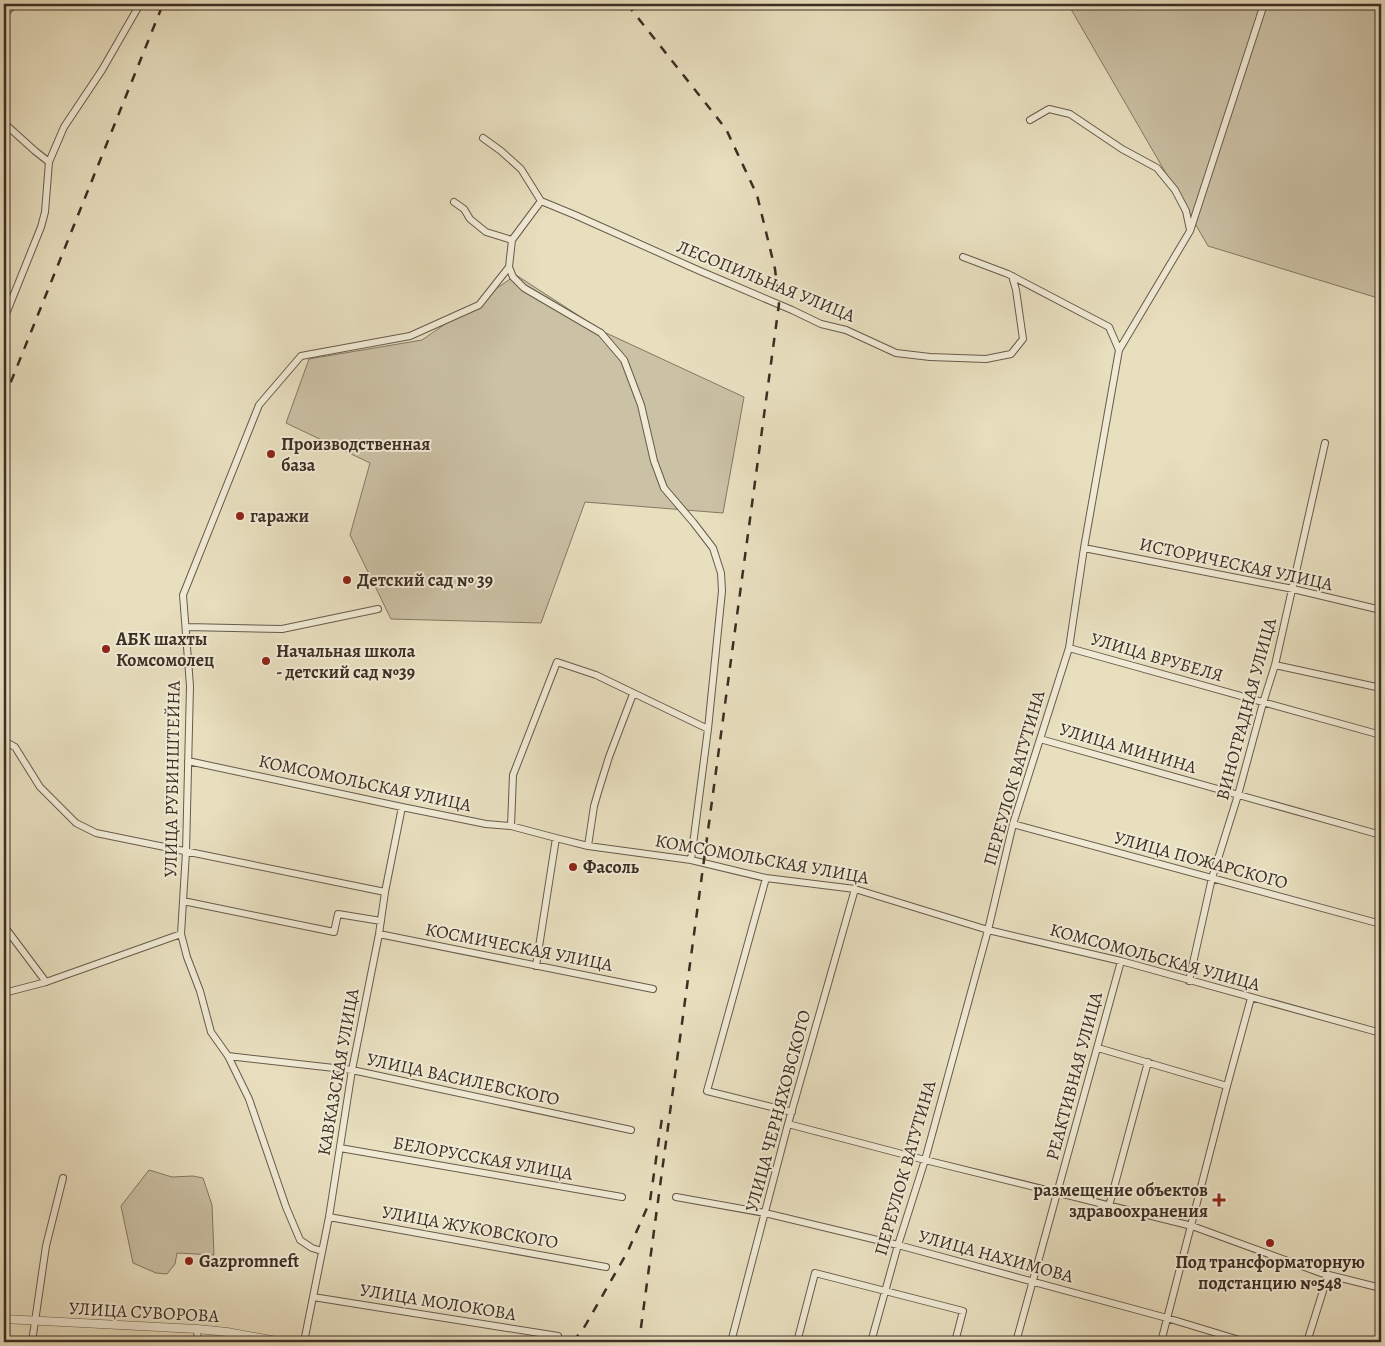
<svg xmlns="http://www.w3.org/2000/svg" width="1385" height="1346" font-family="Alegreya,serif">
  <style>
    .green { fill: #cbc1a5; stroke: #847864 }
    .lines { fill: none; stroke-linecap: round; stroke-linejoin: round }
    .minor-casing { stroke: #675a4b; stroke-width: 8 }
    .tertiary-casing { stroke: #675a4b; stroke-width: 9 }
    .minor { stroke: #f0ead5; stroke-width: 6 }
    .tertiary { stroke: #f0ead5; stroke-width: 8 }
    .rail { stroke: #3c2e24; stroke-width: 2.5; stroke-dasharray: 9 9; stroke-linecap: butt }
    .poi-dot { fill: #8f2418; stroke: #f0ead5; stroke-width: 2 }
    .labels { text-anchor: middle; stroke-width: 4; stroke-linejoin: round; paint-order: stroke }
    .street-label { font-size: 18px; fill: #3c2e24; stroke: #f0ead5 }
    .poi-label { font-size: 18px; font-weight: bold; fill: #3c2e24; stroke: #f0ead5; text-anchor: start }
  </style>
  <rect width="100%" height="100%" fill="#e8dfbf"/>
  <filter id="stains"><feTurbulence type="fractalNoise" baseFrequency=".004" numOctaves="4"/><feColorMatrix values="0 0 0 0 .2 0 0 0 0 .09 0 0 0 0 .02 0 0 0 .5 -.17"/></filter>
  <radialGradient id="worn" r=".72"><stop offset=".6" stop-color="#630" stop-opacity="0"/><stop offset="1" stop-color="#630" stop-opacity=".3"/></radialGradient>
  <path class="green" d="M1068 4H1381V299L1208 246Z
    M516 275 604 332 744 397 723 513 585 502 541 623 391 619 350 535 370 463 286 423 309 359 422 340Z
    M149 1170 172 1177 193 1176 203 1178 212 1205 214 1255 177 1253 175 1264 167 1274 156 1273 133 1263 121 1206Z"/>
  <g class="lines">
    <defs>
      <path id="minor" d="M4 14 15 4
        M1030 120 1049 109 1070 114 1122 149 1157 168 1175 190 1186 211 1190 230
        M4 123 35 151 49 162 45 212 41 227 4 319
        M483 138 501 151 521 169 541 201 512 240
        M49 162 64 127 102 70 140 4
        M541 201 575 215 700 271 792 310 821 324 846 330 896 353 930 357 986 359 1011 354 1023 339 1016 290 1012 276
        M454 202 464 209 470 219 486 232 512 240 509 267 513 277 524 288 601 333 624 360 641 405 654 461 664 488 693 522 713 548 721 573 722 591 708 729 691 860
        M963 257 1008 274 1109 327 1119 350
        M1084 548 1293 589 1381 610
        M186 627 282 629 378 609
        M1069 648 1381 735
        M1275 665 1381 688
        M1040 739 1381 835
        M4 741 15 747 40 787 76 823 96 833 385 892
        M188 761 402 807 486 824 511 826 556 838 588 846 691 860 766 878 855 889 988 930 1121 961 1381 1033
        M1013 824 1381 924
        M511 826 513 775 557 662 596 675 708 729
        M588 846 594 806 599 789 609 757 633 694
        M766 878 707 1091 792 1112
        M183 901 334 932 338 914 381 921
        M4 926 46 982
        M379 934 653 989
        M536 966 556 838
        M1189 981 1212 878 1238 795 1263 703 1275 665 1325 443
        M4 993 46 982 181 934
        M1098 1048 1227 1086
        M228 1056 352 1070 631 1130
        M788 1124 925 1160 1192 1226 1321 1273 1381 1288
        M340 1148 622 1197
        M676 1197 765 1213 898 1245 1167 1318 1246 1342
        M1109 1206 1148 1062
        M329 1217 606 1267
        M322 1251 312 1248 300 1240 286 1207 249 1099 228 1056 211 1032 200 991 187 957 181 934 186 852 190 686 183 595 259 405 301 356 410 336 479 305 509 267
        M313 1297 558 1336
        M197 1329 198 1342
        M32 1342 46 1246 63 1178
        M304 1342 329 1217 352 1070 379 934 385 892 402 807
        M731 1342 788 1124 855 889
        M797 1342 815 1273 963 1311 955 1342
        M871 1342 898 1245 925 1160 988 930 1013 824 1069 648 1084 548 1119 350 1190 231 1264 4
        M1016 1342 1121 961
        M1161 1342 1227 1086 1251 998
        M1307 1342 1328 1275"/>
      <path id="tertiary" d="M4 1319 197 1329 227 1332 282 1342"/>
    </defs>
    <use href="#minor" class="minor-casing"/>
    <use href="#tertiary" class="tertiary-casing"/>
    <use href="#minor" class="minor"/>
    <use href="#tertiary" class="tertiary"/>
    <path class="rail" d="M627 4 726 129 757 195 775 269 779 304 639 1342
      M4 399 163 4
      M573 1342 585 1326 628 1251 650 1201 662 1118"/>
  </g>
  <g class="poi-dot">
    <circle cx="271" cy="454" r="5"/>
    <circle cx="240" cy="516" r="5"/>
    <circle cx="347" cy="580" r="5"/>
    <circle cx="106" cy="649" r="5"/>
    <circle cx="266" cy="661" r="5"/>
    <circle cx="573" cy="867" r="5"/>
    <path d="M1216.5 1192.5h5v5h5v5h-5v5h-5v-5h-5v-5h5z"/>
    <circle cx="1270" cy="1243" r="5"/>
    <circle cx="189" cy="1261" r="5"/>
  </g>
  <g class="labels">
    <g class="street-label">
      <text transform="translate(766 281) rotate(22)" y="6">ЛЕСОПИЛЬНАЯ УЛИЦА</text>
      <text transform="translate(1236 564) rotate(12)" y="6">ИСТОРИЧЕСКАЯ УЛИЦА</text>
      <text transform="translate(1157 657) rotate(16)" y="6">УЛИЦА ВРУБЕЛЯ</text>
      <text transform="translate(1246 709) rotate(-75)" y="6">ВИНОГРАДНАЯ УЛИЦА</text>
      <text transform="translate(1128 748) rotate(16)" y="6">УЛИЦА МИНИНА</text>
      <text transform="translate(1014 778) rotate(-74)" y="6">ПЕРЕУЛОК ВАТУТИНА</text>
      <text transform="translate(172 779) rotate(-89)" y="6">УЛИЦА РУБИНШТЕЙНА</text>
      <text transform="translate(365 783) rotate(12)" y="6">КОМСОМОЛЬСКАЯ УЛИЦА</text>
      <text transform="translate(762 859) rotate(10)" y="6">КОМСОМОЛЬСКАЯ УЛИЦА</text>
      <text transform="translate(1201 860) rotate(15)" y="6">УЛИЦА ПОЖАРСКОГО</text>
      <text transform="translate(519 947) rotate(11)" y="6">КОСМИЧЕСКАЯ УЛИЦА</text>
      <text transform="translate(1155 957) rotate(15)" y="6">КОМСОМОЛЬСКАЯ УЛИЦА</text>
      <text transform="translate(338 1072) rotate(-80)" y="6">КАВКАЗСКАЯ УЛИЦА</text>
      <text transform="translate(1074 1076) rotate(-75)" y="6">РЕАКТИВНАЯ УЛИЦА</text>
      <text transform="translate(463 1079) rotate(12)" y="6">УЛИЦА ВАСИЛЕВСКОГО</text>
      <text transform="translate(778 1111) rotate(-75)" y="6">УЛИЦА ЧЕРНЯХОВСКОГО</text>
      <text transform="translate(483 1158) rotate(10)" y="6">БЕЛОРУССКАЯ УЛИЦА</text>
      <text transform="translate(905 1168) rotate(-74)" y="6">ПЕРЕУЛОК ВАТУТИНА</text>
      <text transform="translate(470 1227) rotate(10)" y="6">УЛИЦА ЖУКОВСКОГО</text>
      <text transform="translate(996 1256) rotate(15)" y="6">УЛИЦА НАХИМОВА</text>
      <text transform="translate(438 1302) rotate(9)" y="6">УЛИЦА МОЛОКОВА</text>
      <text transform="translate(144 1312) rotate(3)" y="6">УЛИЦА СУВОРОВА</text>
    </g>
    <g class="poi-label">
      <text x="281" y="450">Производственная<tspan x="281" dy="21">база</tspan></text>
      <text x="250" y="522">гаражи</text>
      <text x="357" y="586">Детский сад № 39</text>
      <text x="116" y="645">АБК шахты<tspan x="116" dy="21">Комсомолец</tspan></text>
      <text x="276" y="657">Начальная школа<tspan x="276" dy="21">- детский сад №39</tspan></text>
      <text x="583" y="873">Фасоль</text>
      <text x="1208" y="1196" text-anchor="end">размещение объектов<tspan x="1208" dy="21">здравоохранения</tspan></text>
      <text x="199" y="1267">Gazpromneft</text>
      <text x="1270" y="1268" text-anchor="middle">Под трансформаторную<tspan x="1270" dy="21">подстанцию №548</tspan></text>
    </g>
  </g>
  <rect width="1385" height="1346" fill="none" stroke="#e8dfbf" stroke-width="20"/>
  <rect x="5" y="5" width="1375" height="1336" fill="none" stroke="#3c2e24" stroke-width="2.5"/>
  <rect x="10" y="10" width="1365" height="1326" fill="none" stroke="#3c2e24"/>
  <rect width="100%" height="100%" filter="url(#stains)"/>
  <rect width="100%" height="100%" fill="url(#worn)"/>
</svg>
